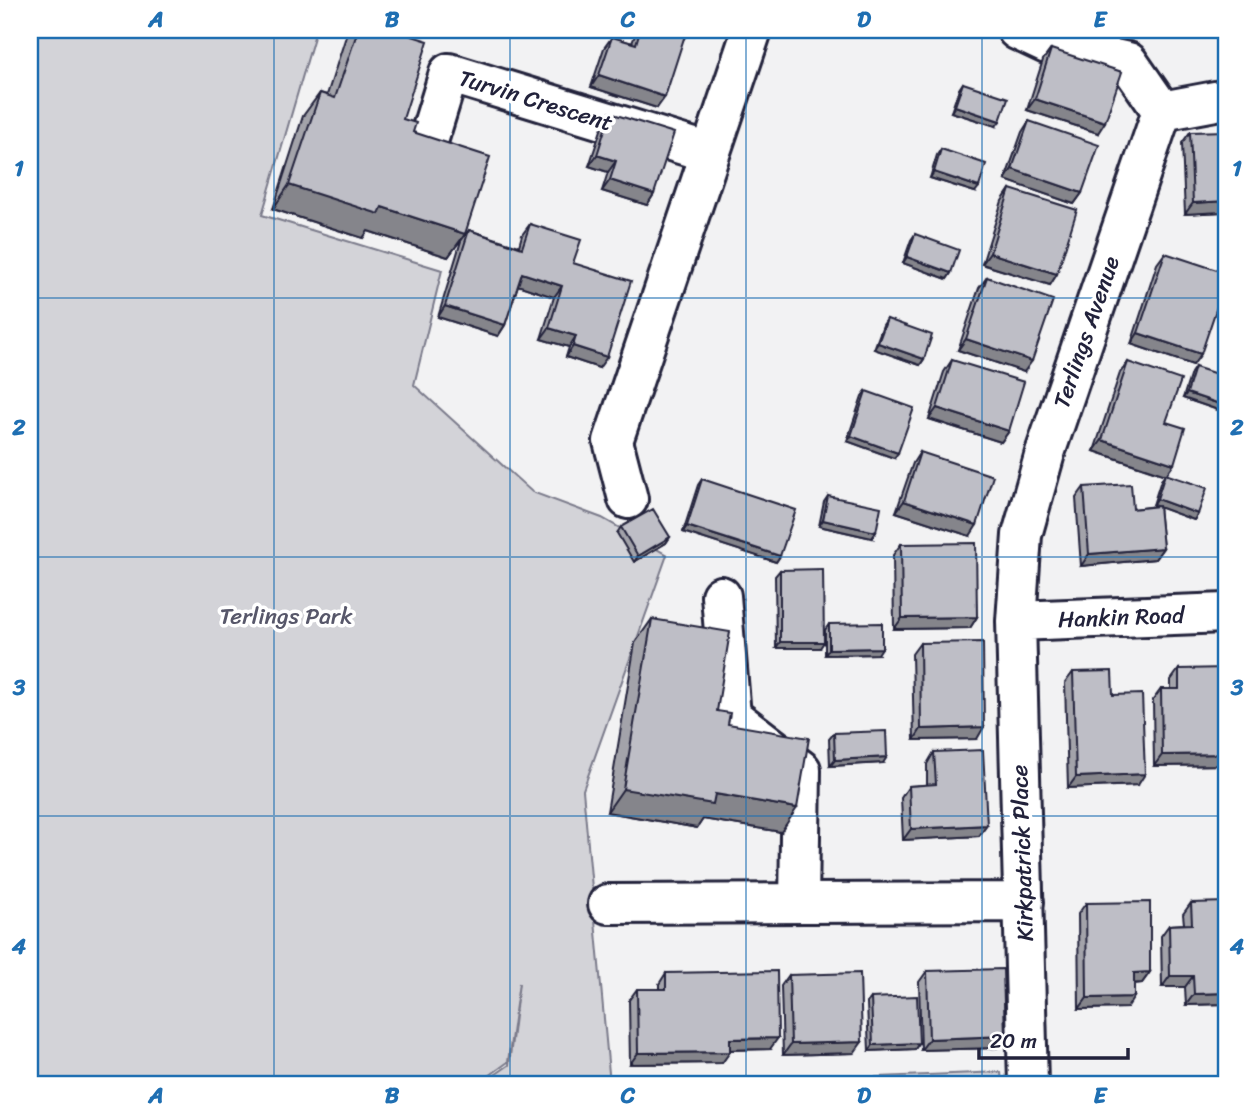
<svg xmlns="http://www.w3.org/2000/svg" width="1256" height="1114" font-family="Sriracha,sans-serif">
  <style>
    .green { fill: #d3d3d8; stroke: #7a7a8a; stroke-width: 2 }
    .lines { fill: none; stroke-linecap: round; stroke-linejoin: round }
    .street-casing { stroke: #22223b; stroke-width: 44 }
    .street { stroke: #fff; stroke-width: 38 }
    .wall { fill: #a3a3aa; stroke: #22223b; stroke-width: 2 }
    .shaded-wall { fill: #85858b; stroke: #22223b; stroke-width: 2 }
    .building { fill: #bebec6; stroke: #22223b; stroke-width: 2 }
    .grid { fill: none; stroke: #1f6fb2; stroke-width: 2; stroke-opacity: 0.55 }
    .labels { text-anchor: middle; stroke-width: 7; stroke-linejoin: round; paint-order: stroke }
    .street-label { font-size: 23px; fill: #22223b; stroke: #fff }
    .park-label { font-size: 23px; fill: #57576a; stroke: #fff }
    .neatline { fill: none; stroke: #1f6fb2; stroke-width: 2.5 }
    .grid-label { font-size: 23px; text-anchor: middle; font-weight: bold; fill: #1f6fb2 }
  </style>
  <rect width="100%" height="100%" fill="#f2f2f3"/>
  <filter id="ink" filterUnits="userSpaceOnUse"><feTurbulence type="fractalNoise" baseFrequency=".0143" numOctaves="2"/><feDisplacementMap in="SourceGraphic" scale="14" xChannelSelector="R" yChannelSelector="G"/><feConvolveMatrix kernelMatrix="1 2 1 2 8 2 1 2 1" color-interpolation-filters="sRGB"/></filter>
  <g filter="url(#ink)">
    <path class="green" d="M30 30H316L262 215 442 270 414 385 532 492 602 518 667 555 583 790 610 1084H482L509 1065 519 983 508 1062 478 1084H30Z
      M1001 1072 1002 1084H704Z"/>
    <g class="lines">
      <defs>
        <path id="street" d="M1017 30 1047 44 1128 62 1162 111
          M422 161 449 73 710 153
          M628 499 613 441 752 30
          M721 596 731 716 801 770 799 903
          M1016 621 1226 613
          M608 904 1024 902
          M1028 1084 1016 621 1022 535 1045 453 1162 111 1226 99"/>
      </defs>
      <use href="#street" class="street-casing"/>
      <use href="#street" class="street"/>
    </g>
    <path class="wall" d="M348 30H405L404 33 403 119 413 132 465 234 448 257 368 231 363 238 273 209 303 116 320 93 327 95Z
      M637 30H690L683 39 657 108 591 87 604 48 612 37 632 43Z
      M1051 49 1098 133 1027 110 1043 60Z
      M963 83 996 126 951 112 959 89Z
      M610 113 654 194 647 205 602 191 608 172 589 166 603 124Z
      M1029 121 1082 193 1074 204 1005 180 1022 132Z
      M1190 132 1222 212 1185 214 1182 143Z
      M941 149 975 192 930 178 937 155Z
      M1010 189 1057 274 1050 285 982 264 1002 201Z
      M530 224 573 263 599 368 566 357 569 347 541 339 554 297 518 285 505 325 498 336 438 317 461 241 469 230 519 246 522 235Z
      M915 234 951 273 947 279 903 263 911 240Z
      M1165 253 1193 365 1131 344 1157 264Z
      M987 277 1024 372 958 350 979 288Z
      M887 319 924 359 920 365 874 349 883 325Z
      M952 360 1009 431 1001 442 929 419 944 372Z
      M1128 362 1166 422V474L1198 514 1194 520 1159 507 1163 548 1155 559 1081 566 1076 498 1084 487 1133 509 1157 506 1153 505 1161 480 1165 475 1094 451 1120 373Z
      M1195 367 1224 412 1183 398 1191 373Z
      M866 391 894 458 847 441 862 396Z
      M920 452 970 536 896 512 913 463Z
      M702 479 780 556 776 562 683 532 698 485Z
      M828 496 872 538 819 526 824 502Z
      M621 527 670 537 666 543 634 562 617 533Z
      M901 544 977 617 970 628 894 629 893 555Z
      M780 570 820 648H776L775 576Z
      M652 619 717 711 728 724 781 832 703 819 697 828 607 812 635 643Z
      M829 624 878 654 825 655V630Z
      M920 643 977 739 914 740 912 654Z
      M1179 669 1225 765 1154 766 1153 700 1161 689H1171V680Z
      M1073 672 1113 695 1138 785 1068 788 1065 683Z
      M834 733 883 763 830 766 829 739Z
      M934 752 987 825 979 836 903 840 901 798 909 786 927 785V764Z
      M1086 903 1150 972 1142 983 1134 984 1127 1008 1079 1009 1078 914Z
      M1191 903 1226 1004 1186 1005 1185 987H1162L1161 936 1169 925 1184 924 1183 914Z
      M927 971 1005 1036 997 1048 921 1050 919 982Z
      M666 973 770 1049 730 1050 722 1063 630 1064 629 1000 637 989H659V984Z
      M789 975 854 1053 783 1055 781 986Z
      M871 998 919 1043 915 1049 869 1051 867 1003Z"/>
    <path class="shaded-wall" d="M651 30H690L683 40Z
      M599 75 665 97 657 108 591 87Z
      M1035 99 1105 122 1098 133 1027 110Z
      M955 106 1000 121 996 126 951 112Z
      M597 155 616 161 608 172 589 166Z
      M1012 169 1082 193 1074 204 1005 180Z
      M934 172 979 187 975 192 930 178Z
      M610 180 654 194 647 205 602 191Z
      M289 185 382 207 465 234 448 257 368 231 363 238 273 209Z
      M1226 201V207L1222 212 1185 214 1193 203Z
      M990 253 1057 274 1050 285 982 264Z
      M907 257 951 273 947 279 903 263Z
      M522 273 562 286 554 297 514 284Z
      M445 306 505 325 498 336 438 317Z
      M549 328 576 336 569 347 541 339Z
      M1138 333 1201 354 1193 365 1131 344Z
      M966 339 1032 361 1024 372 958 350Z
      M878 343 924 359 920 365 874 349Z
      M573 346 607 357 599 368 566 357Z
      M1187 393 1226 406V409L1224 412 1183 398Z
      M937 408 1009 431 1001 442 929 419Z
      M851 436 898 453 894 458 847 441Z
      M1102 440 1174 464 1166 475 1094 451Z
      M1157 499 1198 514 1194 520 1153 505Z
      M904 501 977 525 970 536 896 512Z
      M823 520 876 532 872 538 819 526Z
      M687 526 780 556 776 562 683 532Z
      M670 537 666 543 634 562 638 556Z
      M1163 548 1155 559 1081 566 1089 554Z
      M977 617 970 628 894 629 902 618Z
      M780 642H824L820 648H776Z
      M882 648 878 654 825 655 829 649Z
      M984 727 977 739 914 740 921 729Z
      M1226 754V763L1225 765 1154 766 1162 755Z
      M887 757 883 763 830 766 835 760Z
      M1145 774 1138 785 1068 788 1076 777Z
      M623 789 715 794 797 808 781 832 703 819 697 828 607 812Z
      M987 825 979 836 903 840 911 829Z
      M1150 972 1142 983 1126 984 1134 973Z
      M1170 976H1193L1185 987H1162Z
      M1226 993V1004L1186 1005 1194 994Z
      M1134 997 1127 1008 1079 1009 1087 998Z
      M1005 1036 997 1048 921 1050 929 1039Z
      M778 1038 770 1049 722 1050 730 1039Z
      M862 1042 854 1053 783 1055 791 1044Z
      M919 1043 915 1049 869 1051 873 1045Z
      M730 1052 722 1063 630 1064 638 1053Z"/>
    <path class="building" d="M358 30H393L428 41 403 119 416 123 413 132 490 157 465 234 382 207 379 214 289 185 320 93 335 98Z
      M393 30H405L404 33Z
      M640 30H668L685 35 665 97 599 75 612 37 636 44Z
      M1051 49 1122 72 1105 122 1035 99Z
      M963 83 1008 98 1000 121 955 106Z
      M610 113 674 133 654 194 610 180 616 161 597 155Z
      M1029 121 1099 145 1082 193 1012 169Z
      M1226 131V201L1193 203 1190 132Z
      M941 149 986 164 979 187 934 172Z
      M1010 189 1077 210 1057 274 990 253Z
      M530 224 581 240 573 263 631 281 607 357 573 346 576 336 549 328 562 286 522 273 505 325 445 306 469 230 522 248Z
      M915 234 959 250 951 273 907 257Z
      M1165 253 1226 273V280L1201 354 1138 333Z
      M987 277 1053 300 1032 361 966 339Z
      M887 319 932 335 924 359 878 343Z
      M952 360 1024 382 1009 431 937 408Z
      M1128 362 1181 380 1166 422 1185 428 1174 464 1102 440Z
      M1195 367 1226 377V406L1187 393Z
      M866 391 914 408 898 453 851 436Z
      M920 452 993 476 977 525 904 501Z
      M1165 474 1207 488 1198 514 1157 499Z
      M702 479 796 510 780 556 687 526Z
      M1131 484 1133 509 1159 506 1163 548 1089 554 1084 487Z
      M828 496 881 507 876 532 823 520Z
      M653 509 670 537 638 556 621 527Z
      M976 543 977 617 902 618 901 544Z
      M823 569 824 642H780V570Z
      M652 619 730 632 717 711 730 713 728 724 809 738 797 808 715 794 713 804 623 789Z
      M882 623V648L829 649V624Z
      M983 642 984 727 921 729 920 643Z
      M1226 668V754L1162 755 1161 689H1179V669Z
      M1112 671 1113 695 1142 694 1145 774 1076 777 1073 672Z
      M886 731 887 757 835 760 834 733Z
      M983 750 987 825 911 829 909 786 936 784 934 752Z
      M1150 902V972L1134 973V997L1087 998 1086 903Z
      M1226 902V993L1194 994 1193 976H1170L1169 925 1192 924 1191 903Z
      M1003 969 1005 1036 929 1039 927 971Z
      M777 971 778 1038 730 1039V1052L638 1053 637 989H666V973Z
      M860 973 862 1042 791 1044 789 975Z
      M917 996 919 1043 873 1045 871 998Z"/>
  </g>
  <path class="grid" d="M274 30V1084M510 30V1084M746 30V1084M982 30V1084M30 298H1226M30 557H1226M30 816H1226"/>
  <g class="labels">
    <g class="street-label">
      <text transform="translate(536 100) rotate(17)" y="8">Turvin Crescent</text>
      <text transform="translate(1086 332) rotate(-71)" y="8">Terlings Avenue</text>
      <text transform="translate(1121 617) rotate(-2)" y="8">Hankin Road</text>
      <text transform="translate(1022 853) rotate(-92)" y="8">Kirkpatrick Place</text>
    </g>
    <g class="park-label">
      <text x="286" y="624">Terlings Park</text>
    </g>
  </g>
  <rect width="1256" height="1114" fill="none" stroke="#fff" stroke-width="77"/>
  <path d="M979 1048v10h149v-10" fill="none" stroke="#22223b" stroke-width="3.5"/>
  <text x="990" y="1048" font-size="21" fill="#22223b" stroke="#ffffff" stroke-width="5" paint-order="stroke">20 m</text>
  <rect x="38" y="38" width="1180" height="1038" class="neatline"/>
  <g class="grid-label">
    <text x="156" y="27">A</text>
    <text x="392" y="27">B</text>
    <text x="628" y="27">C</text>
    <text x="864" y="27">D</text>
    <text x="1100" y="27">E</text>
    <text x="19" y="176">1</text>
    <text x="1237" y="176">1</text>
    <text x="19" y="435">2</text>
    <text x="1237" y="435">2</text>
    <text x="19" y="695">3</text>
    <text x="1237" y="695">3</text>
    <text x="19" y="954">4</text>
    <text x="1237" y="954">4</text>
    <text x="156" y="1103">A</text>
    <text x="392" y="1103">B</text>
    <text x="628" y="1103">C</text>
    <text x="864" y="1103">D</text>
    <text x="1100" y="1103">E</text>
  </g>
</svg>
